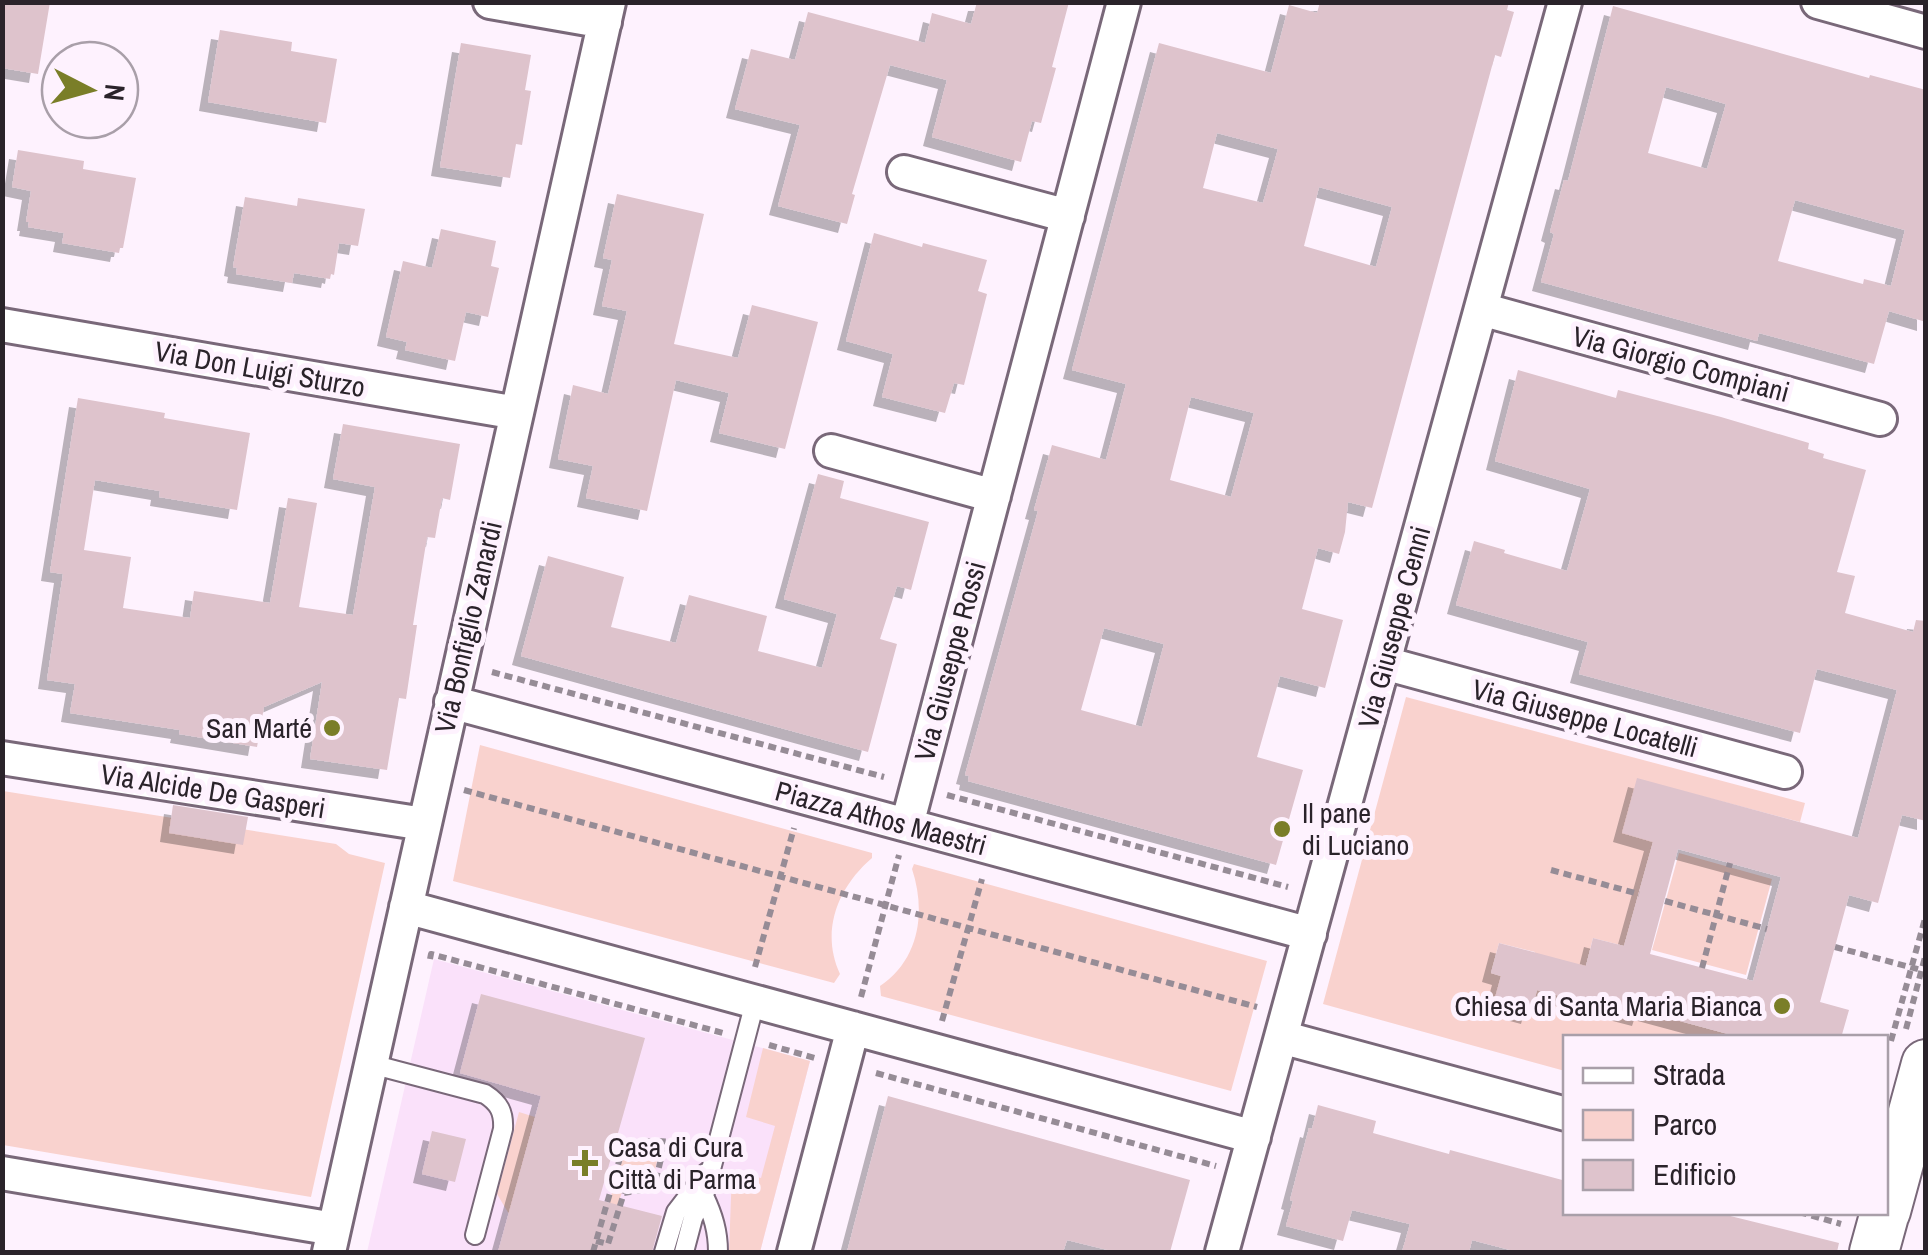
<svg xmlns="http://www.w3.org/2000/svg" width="1928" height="1255" font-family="'Archivo Narrow',sans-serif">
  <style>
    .built { fill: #fae1fa }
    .green { fill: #f9d2ce }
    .building { fill: #dec3cc; fill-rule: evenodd; filter: url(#shadow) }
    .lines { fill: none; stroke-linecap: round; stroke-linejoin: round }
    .lane-casing { stroke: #796879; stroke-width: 22 }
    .street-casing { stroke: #796879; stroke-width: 38 }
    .secondary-casing { stroke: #796879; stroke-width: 52 }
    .path { stroke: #968c96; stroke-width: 6; stroke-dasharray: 8 5; stroke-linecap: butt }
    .lane { stroke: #fff; stroke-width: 18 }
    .street { stroke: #fff; stroke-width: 32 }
    .secondary { stroke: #fff; stroke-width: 48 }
    .poi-dot { fill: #7a7e28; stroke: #fef2fe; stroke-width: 4 }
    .labels { text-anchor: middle; stroke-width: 10; stroke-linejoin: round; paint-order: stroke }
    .street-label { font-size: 28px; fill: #2a232a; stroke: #fef2fe }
    .poi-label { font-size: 28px; fill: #2a232a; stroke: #fef2fe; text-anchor: end }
  </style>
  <defs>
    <filter id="shadow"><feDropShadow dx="-9" dy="9" stdDeviation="0" flood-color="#0004"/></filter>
  </defs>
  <rect width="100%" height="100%" fill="#fef2fe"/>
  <path class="built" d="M434 959 810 1061 760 1252H367Z"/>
  <path class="green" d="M1406 697 1805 803 1800 822 1637 779 1653 842 1624 946 1593 938 1582 981 1531 967 1535 952 1499 943 1491 973 1501 976 1494 1005 1530 1015 1537 990 1640 1017 1643 1011 1735 1036V1037L1566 1038 1565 1071 1323 1004Z
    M480 745 872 853V858C838 887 820 931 840 974L834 983 453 881Z
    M3 791 336 844 349 854 385 863 311 1197 3 1145Z
    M1679 853 1772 879 1746 975 1652 950Z
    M914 864 1267 961 1231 1091 881 996 880 986C920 959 926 911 912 869Z
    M763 1048 810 1061 760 1252H729L732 1171 761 1178 775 1126 746 1117Z
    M519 1112 535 1117 509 1214 497 1194Z
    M636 1148 659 1152 652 1183 623 1189 606 1241 599 1239 622 1157 629 1150Z"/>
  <path class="building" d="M2 2H50L38 74 2 68Z
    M977 2H1069L1052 67 1056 68 1041 123 1032 121 1021 162 932 137 947 80 890 65 852 194 855 195 847 224 778 206 800 125 735 109 751 49 795 60 808 12 925 43 932 13 971 24Z
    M1320 2H1509L1507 10 1514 12 1501 57 1495 55 1372 508 1348 502 1345 532 1339 554 1318 548 1302 609 1343 620 1325 688 1280 676 1257 757 1303 770 1276 865 968 781 969 776 965 775 1038 511 1034 510 1052 445 1106 460 1126 384 1072 370 1159 43 1271 73 1289 5 1317 13ZM1217 133 1278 149 1263 203 1203 188ZM1319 187 1392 207 1376 267 1304 246ZM1191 397 1254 413 1231 497 1170 480ZM1104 628 1164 644 1142 727 1081 710Z
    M1613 6 1869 78 1870 75 1926 90V322L1889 311 1874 364 1759 333 1757 341 1541 282 1554 234 1550 232 1564 180 1568 181ZM1666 87 1726 104 1707 169 1648 153ZM1795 200 1905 230 1891 286 1864 279 1863 284 1778 261Z
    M220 30 292 42 291 51 337 59 326 123 208 102Z
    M461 43 531 55 525 90 531 91 522 145 516 144 510 178 440 167Z
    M18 150 84 161 83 169 136 178 123 248H120L119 253 62 243 64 233 28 227 29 222H26L31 191 12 187Z
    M617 194 704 214 674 344 738 358 752 305 818 322 785 449 719 433 729 393 676 380 647 511 586 498 593 466 558 459 573 385 608 394 627 311 602 306 612 260 603 258Z
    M245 197 297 206 298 198 365 209 358 246 339 243 334 275 331 274 330 279 294 273 292 283 236 274 237 268 233 267Z
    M441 229 496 241 491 266 499 268 488 317 466 312 455 361 405 350 407 342 386 337 403 261 432 268Z
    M874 233 922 247 923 243 987 260 978 291 987 294 964 385 954 383 945 413 882 397 893 354 846 341Z
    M1518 370 1616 398 1618 390 1721 417 1809 443 1808 449 1824 454 1823 458 1866 470 1837 572 1855 576 1845 613 1913 632 1916 620 1926 621V821L1902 815 1878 903 1849 895 1820 1002 1849 1010 1841 1038H1743L1643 1011 1641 1017 1537 990 1530 1015 1493 1005 1501 976 1491 973 1499 943 1586 966 1593 938 1624 946 1653 842 1622 833 1637 778 1858 838 1897 690 1817 669 1800 733 1579 674 1588 642 1456 605 1474 541 1505 550 1504 553 1567 571 1590 489 1495 461ZM1678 849 1781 877 1753 981 1650 954Z
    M78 398 165 413 164 418 250 433 237 510 159 497 160 491 95 480 84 550 131 557 123 608 190 618 194 591 270 603 288 498 317 503 299 607 353 615 375 487 333 479 343 424 460 444 450 500 442 498 435 538 427 537 413 625H417L406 699 399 698 387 770 310 759 322 682 264 707 257 747 179 734 180 730 70 713 75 684 47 680 63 574 50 572Z
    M818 474 844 481 840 498 929 522 911 590 897 586 880 639 897 644 868 752 521 656 548 556 624 577 611 627 676 643 689 595 767 616 758 651 822 668 837 614 784 599Z
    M173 805 248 817 243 845 169 833Z
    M481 994 645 1038 599 1200 662 1216 652 1252H498L541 1096 460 1073Z
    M888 1096 1190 1180 1170 1252H1116L1067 1240 1063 1252H847Z
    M1318 1105 1376 1121 1373 1133 1449 1154 1450 1150 1566 1181V1212H1714L1839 1243 1837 1252H1518L1472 1240 1469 1252H1402L1410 1224 1352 1210 1343 1241 1286 1226 1293 1201 1290 1200 1309 1128 1312 1129Z
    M432 1131 466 1139 455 1182 422 1174Z"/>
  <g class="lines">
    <defs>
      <path id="lane" d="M371 1064 485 1094C499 1103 504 1112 503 1129L475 1235
        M664 1252 676 1212 706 1173
        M684 1252 693 1218 704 1196
        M718 1252C718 1231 713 1215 704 1196L755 1002"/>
      <path id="street" d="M490 2 605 22
        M1818 2 1926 32
        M904 172 1068 216
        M1481 309 1880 419
        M2 325 517 413
        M831 451 994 496
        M1384 663 1785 772
        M451 702 1310 934
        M2 758 424 824
        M907 825 1124 2
        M406 907 1254 1137
        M1281 1037 1566 1114
        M2 1173 334 1229
        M329 1252 609 2
        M794 1252 853 1028
        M1222 1252 1565 2"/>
      <path id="secondary" d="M1886 1211 1926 1064
        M1874 1252 1885 1212"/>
    </defs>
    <use href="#lane" class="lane-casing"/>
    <use href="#street" class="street-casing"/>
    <use href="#secondary" class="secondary-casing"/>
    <path class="path" d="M492 672 884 777
      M464 790 1257 1007
      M947 795 1288 887
      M1551 870 1639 894
      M1665 901 1767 929
      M1835 947 1921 970
      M430 959 431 954 723 1033
      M755 967 794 828
      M1702 968 1730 863
      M861 997 899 855
      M942 1021 982 879
      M1906 1029 1926 953
      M1891 1041 1926 915
      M769 1045 815 1058
      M876 1073 1216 1166
      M1799 1212 1841 1224
      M596 1241 608 1244 624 1193 654 1188 665 1142
      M593 1252 622 1151C640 1136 666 1141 688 1145"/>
    <use href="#lane" class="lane"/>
    <use href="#street" class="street"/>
    <use href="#secondary" class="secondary"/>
  </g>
  <g class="poi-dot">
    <circle cx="332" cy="728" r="10"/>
    <circle cx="1282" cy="829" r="10"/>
    <circle cx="1782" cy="1006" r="10"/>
    <path d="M580 1148h10v10h10v10h-10v10h-10v-10h-10v-10h10z"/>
  </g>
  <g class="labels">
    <g class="street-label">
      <text transform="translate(1681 364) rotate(15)" y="10">Via Giorgio Compiani</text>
      <text transform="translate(260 369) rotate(10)" y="10">Via Don Luigi Sturzo</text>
      <text transform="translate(468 627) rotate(-77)" y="10">Via Bonfiglio Zanardi</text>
      <text transform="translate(1394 627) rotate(-75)" y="10">Via Giuseppe Cenni</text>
      <text transform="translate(950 661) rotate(-75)" y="10">Via Giuseppe Rossi</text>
      <text transform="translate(1585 718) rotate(15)" y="10">Via Giuseppe Locatelli</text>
      <text transform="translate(213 791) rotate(9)" y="10">Via Alcide De Gasperi</text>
      <text transform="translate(881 818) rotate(15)" y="10">Piazza Athos Maestri</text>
    </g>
    <g class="poi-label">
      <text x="312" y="738">San Marté</text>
      <text x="1302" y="823" text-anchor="start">Il pane<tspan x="1302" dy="32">di Luciano</tspan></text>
      <text x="1762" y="1016">Chiesa di Santa Maria Bianca</text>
      <text x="608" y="1157" text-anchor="start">Casa di Cura<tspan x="608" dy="32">Città di Parma</tspan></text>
    </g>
  </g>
  <rect width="1928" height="1255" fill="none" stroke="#2a232a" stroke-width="10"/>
  <rect x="1563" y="1035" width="325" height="180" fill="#fef2fe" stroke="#a99fa9" stroke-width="2.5"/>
  <rect x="1583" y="1068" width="50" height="15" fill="#ffffff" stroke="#a99fa9" stroke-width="2.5"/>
  <text x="1653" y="1085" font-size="30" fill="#2a232a">Strada</text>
  <rect x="1583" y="1110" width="50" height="30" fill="#f9d2ce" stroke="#a99fa9" stroke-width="2.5"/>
  <text x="1653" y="1135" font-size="30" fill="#2a232a">Parco</text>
  <rect x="1583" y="1160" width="50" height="30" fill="#dec3cc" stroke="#a99fa9" stroke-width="2.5"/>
  <text x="1653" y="1185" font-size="30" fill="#2a232a">Edificio</text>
  <g transform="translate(90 90) rotate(96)"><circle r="48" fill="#fef2fe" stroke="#a99fa9" stroke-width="2.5"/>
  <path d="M0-8L18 38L0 25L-18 38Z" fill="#7a7e28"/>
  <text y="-15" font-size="28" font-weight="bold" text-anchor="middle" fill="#2a232a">N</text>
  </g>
</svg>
